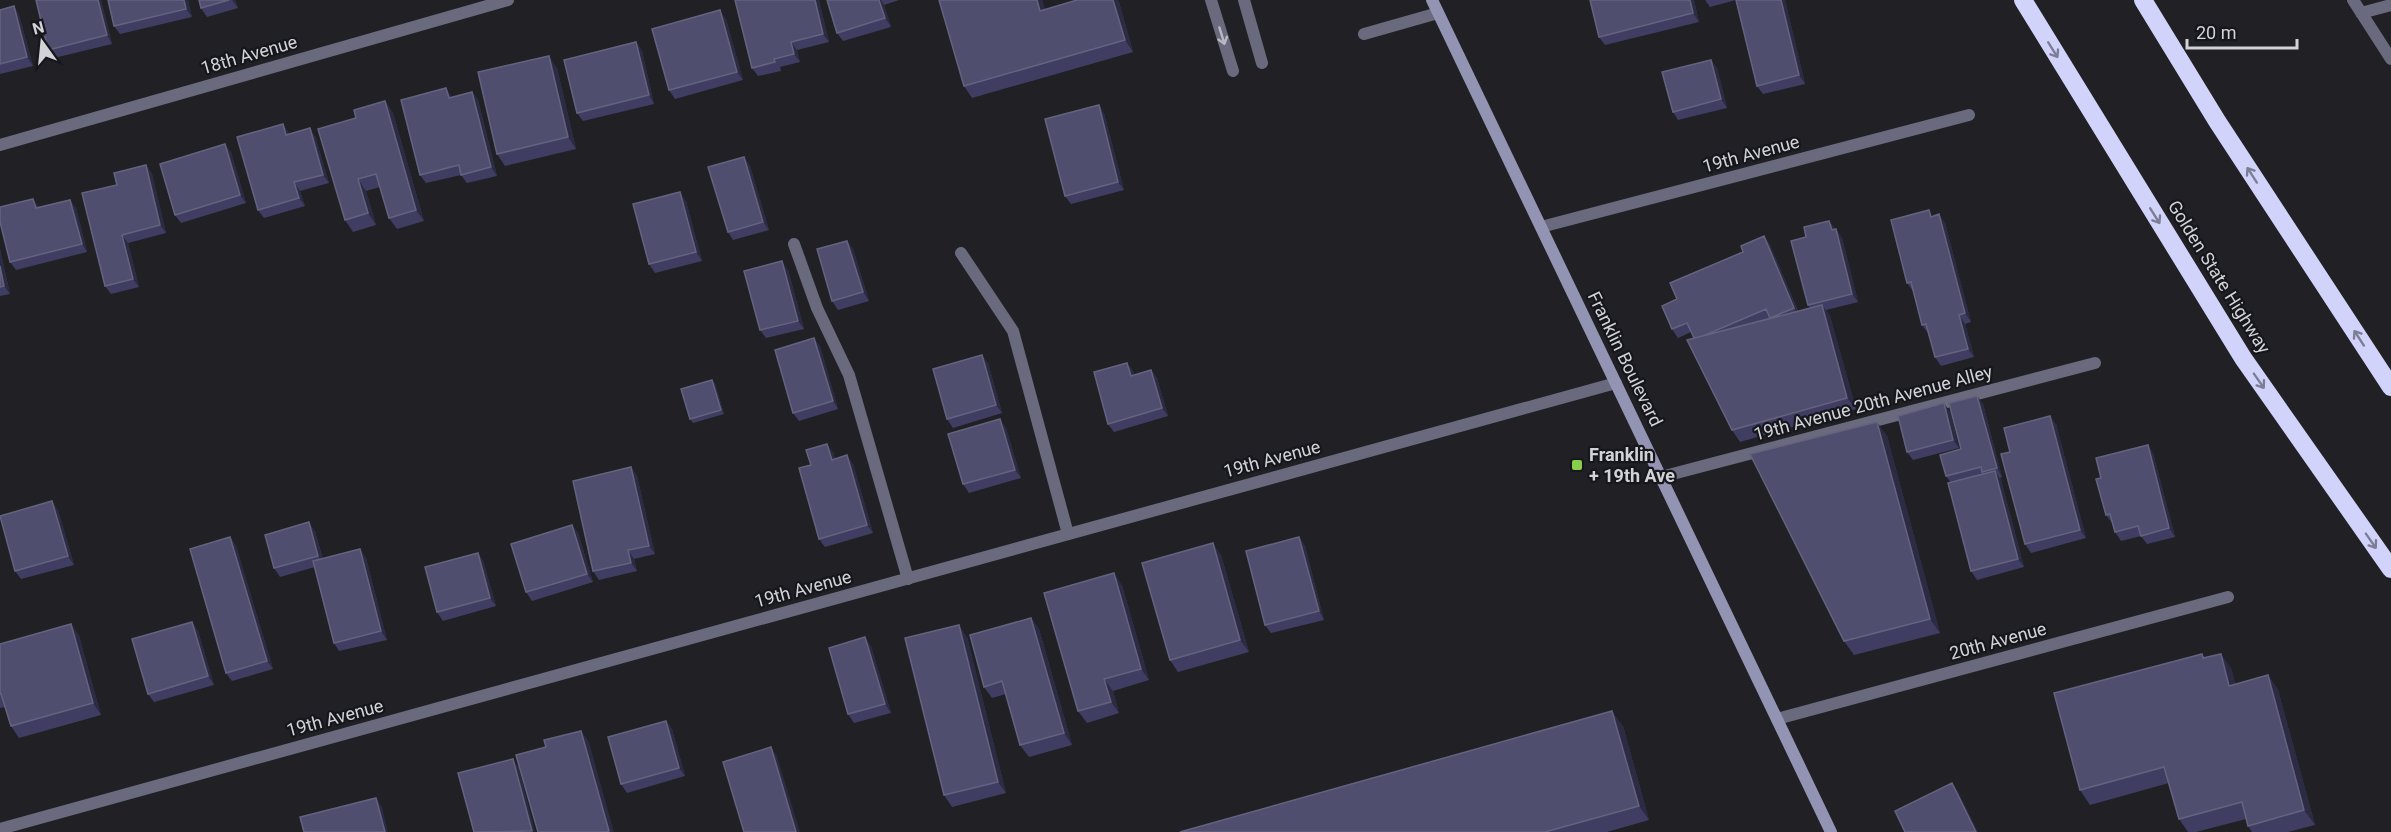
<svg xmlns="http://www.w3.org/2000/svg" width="2391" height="832" font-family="Roboto,sans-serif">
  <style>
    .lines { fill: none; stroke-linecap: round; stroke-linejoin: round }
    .lane { stroke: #696a7d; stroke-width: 12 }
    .street { stroke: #696a7d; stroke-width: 12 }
    .secondary { stroke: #9394b3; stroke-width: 12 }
    .highway { stroke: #d2d3fa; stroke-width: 18 }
    .wall { fill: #3f3e62 }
    .shaded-wall { fill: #2c2b44 }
    .building { fill: #4f4e6e; stroke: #64637f; stroke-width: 1.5 }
    .oneway { stroke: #b8b9c0 }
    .oneway2 { stroke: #7d7e96 }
    .poi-dot { fill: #87cf4a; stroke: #16171c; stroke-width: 2 }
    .labels { text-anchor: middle; stroke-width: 4.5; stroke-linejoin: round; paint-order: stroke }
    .street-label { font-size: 18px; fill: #d3d3d7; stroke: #16171c }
    .poi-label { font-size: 18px; font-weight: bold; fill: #d3d3d7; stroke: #16171c; text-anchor: start }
  </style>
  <rect width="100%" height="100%" fill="#202025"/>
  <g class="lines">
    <path class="lane" d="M1211 0 1233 71
      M1244 0 1262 63
      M1364 34 1438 13
      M794 244 817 308 849 375 908 579
      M961 253 1013 331 1068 534"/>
    <path class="street" d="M2353 0 2391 59
      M2361 13 2391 5
      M0 145 508 0
      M1541 227 1969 115
      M1661 477 2095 363
      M1777 719 2228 597
      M0 829 1616 383"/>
    <path class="secondary" d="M1432 0 1831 832"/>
    <path class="highway" d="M2023 0 2243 358 2391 569
      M2143 0 2217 121 2391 387"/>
  </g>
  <path class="wall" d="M101 0 112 44 54 58 48 50Z
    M188 0 192 17 120 34 114 26Z
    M199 0H235L238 8 207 17 201 8Z
    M819 0 829 42 797 50 800 62 780 67 781 71 758 76 752 68Z
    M827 0H899L884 5 891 27 843 41 837 33Z
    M939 0H1042L1045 10 1077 0H1117L1119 2 1133 52 972 98 964 86Z
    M1694 0 1699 22 1605 45 1599 37Z
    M1705 0H1785L1805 84 1763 94 1757 86 1736 0 1710 7Z
    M14 6 19 15 33 66 0 74V10Z
    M726 19 743 80 675 99 669 90Z
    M636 42 642 51 654 104 583 121 577 113Z
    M1711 60 1717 68 1727 108 1678 120 1673 112Z
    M557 68 576 149 505 166 497 154Z
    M472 92 478 100 497 176 467 183 461 175 426 183 420 175 452 97Z
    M385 101 393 113 424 221 397 229 389 218 380 187 366 191 376 225 353 232 345 220 356 118Z
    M1104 113 1124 190 1071 204 1065 196Z
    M289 133V134L315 136 329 183 300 191 305 206 264 218 258 210Z
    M231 152 246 203 181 223 175 215Z
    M744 157 750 166 769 230 733 240 728 232Z
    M146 165 152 174 166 233 128 243 139 287 111 294 105 286 117 185Z
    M70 200 76 208 87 252 16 270 10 262 39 207Z
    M686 201 702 261 655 273 649 264Z
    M1933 216 1945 223 1971 322 1965 324 1974 357 1941 366 1935 357 1928 333 1922 325 1913 291 1907 283Z
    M1829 221 1842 238 1858 302 1826 310 1830 316 1856 409 1740 442 1732 430 1691 332 1678 338 1672 329 1677 299 1743 252 1764 236 1770 245 1798 311 1810 308 1808 305 1806 237Z
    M847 241 853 249 869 301 838 310 832 301Z
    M0 249 10 294 0 296Z
    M788 270 804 329 766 338 760 330Z
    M820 346 838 409 799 421 793 413Z
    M988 363 1002 413 953 428 947 419Z
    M1127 363 1133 371 1134 375 1151 370 1157 378 1168 416 1114 432 1108 424Z
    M712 380 715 384 724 414 693 423 690 419Z
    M1977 396 1983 404 2002 477 2000 478 2001 480 2024 567 1977 580 1971 571 1951 483 1946 476 1961 449Z
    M1950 412 1959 448 1913 460 1907 452Z
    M2056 424 2086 538 2031 553 2025 544 2010 452Z
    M1006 428 1021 478 969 493 963 484Z
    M1887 436 1940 633 1854 655 1844 641Z
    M2148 445 2153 453 2175 537 2147 544 2141 536 2121 541 2115 532 2112 523 2106 515 2101 478Z
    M833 452 835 459 853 464 873 533 825 547 819 539 811 465Z
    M631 467 637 476 655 554 634 559 637 571 599 580 593 571Z
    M58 510 74 565 21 579 15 571Z
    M572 525 578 533 593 582 532 601 526 592Z
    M315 531 323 559 360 549 366 558 387 640 339 651 334 643 315 567 280 577 274 568Z
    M230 537 236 546 273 669 232 681 226 673Z
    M1299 537 1305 546 1324 620 1271 633 1265 625Z
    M478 553 483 561 496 606 443 621 437 612Z
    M1221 555 1249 652 1178 672 1170 660Z
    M1122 585 1149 680 1113 691 1119 713 1087 723 1078 711Z
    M1031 618 1039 629 1072 745 1029 757 1020 745 1006 694 992 698 984 687Z
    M192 622 198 631 214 685 154 702 148 694Z
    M71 624 79 636 101 715 19 738 11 726 5 707 0 708V644Z
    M967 637 1006 793 952 807 944 795Z
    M871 646 891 713 854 723 848 714Z
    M2202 654 2205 658 2231 668 2235 684 2268 675 2278 690 2315 825 2288 832H2252L2248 826 2246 819 2196 832H2188L2179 819 2169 783 2090 805 2080 790Z
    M666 721 672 729 685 776 627 793 621 784Z
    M1623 726 1649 820 1607 832H1180Z"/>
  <path class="shaded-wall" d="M98 0H101L112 44 107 35Z
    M184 0H188L192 17 186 9Z
    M232 0H235L238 8Z
    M815 0H819L829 42 823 34Z
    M879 0H881L884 5 891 27 885 18Z
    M1037 0H1042L1049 23 1040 11Z
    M1113 0H1117L1119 2 1133 52 1125 40Z
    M1690 0H1694L1699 22 1693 13Z
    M1781 0H1785L1805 84 1799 75Z
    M14 6 19 15 33 66 27 57Z
    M720 10 726 19 743 80 737 72Z
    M636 42 642 51 654 104 649 95Z
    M791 42 797 50 800 62 794 54Z
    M549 56 557 68 576 149 568 137Z
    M1711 60 1717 68 1727 108 1721 99Z
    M446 88 452 97 454 107 449 98Z
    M472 92 478 100 497 176 491 167Z
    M385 101 393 113 424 221 416 210Z
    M1099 105 1104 113 1124 190 1118 182Z
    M283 124 289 133 292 143 286 135Z
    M310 128 315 136 329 183 323 175Z
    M225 144 231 152 246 203 240 195Z
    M744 157 750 166 769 230 763 222Z
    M146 165 152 174 166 233 160 225Z
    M358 179 366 191 376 225 368 213Z
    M294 182 300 191 305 206 299 198Z
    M680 192 686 201 702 261 696 252Z
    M33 199 39 207 36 208Z
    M70 200 76 208 87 252 82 244Z
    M1939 214 1945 223 1971 322 1965 313Z
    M1829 221 1835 229 1838 239 1832 230Z
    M1836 229 1842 238 1858 302 1852 294Z
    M122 235 128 243 139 287 133 279Z
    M1764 236 1770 245 1800 317 1794 308Z
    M847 241 853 249 869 301 863 292Z
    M0 249 10 294 4 286 0 266Z
    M782 261 788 270 804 329 798 321Z
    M1822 305 1830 316 1856 409 1847 398Z
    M1959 315 1965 324 1974 357 1968 349Z
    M814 338 820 346 838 409 833 401Z
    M982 355 988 363 1002 413 996 405Z
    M1127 363 1133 371 1137 384 1131 376Z
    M1151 370 1157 378 1168 416 1162 408Z
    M712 380 715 384 724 414 721 410Z
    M1977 396 1983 404 2002 477 1997 468Z
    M1944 403 1950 412 1959 448 1953 440Z
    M2050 416 2056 424 2086 538 2080 530Z
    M1000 419 1006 428 1021 478 1015 470Z
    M1877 422 1887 436 1940 633 1930 619Z
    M827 444 833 452 838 469 832 460Z
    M2148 445 2153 453 2175 537 2169 528Z
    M847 455 853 464 873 533 867 525Z
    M631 467 637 476 655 554 649 546Z
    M1995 471 2001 480 2024 567 2018 559Z
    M52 501 58 510 74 565 68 556Z
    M309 522 315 531 324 564 318 556Z
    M572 525 578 533 593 582 587 574Z
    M230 537 236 546 273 669 267 661Z
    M1299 537 1305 546 1324 620 1319 611Z
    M1213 543 1221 555 1249 652 1240 640Z
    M360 549 366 558 387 640 381 631Z
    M628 550 634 559 637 571 631 563Z
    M478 553 483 561 496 606 490 598Z
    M1114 573 1122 585 1149 680 1141 669Z
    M1031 618 1039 629 1072 745 1064 733Z
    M192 622 198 631 214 685 208 676Z
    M71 624 79 636 101 715 93 703Z
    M959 625 967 637 1006 793 998 782Z
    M865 637 871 646 891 713 885 704Z
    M2221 654 2231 668 2239 700 2229 686Z
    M2268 675 2278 690 2315 825 2304 810Z
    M1104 679 1113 691 1119 713 1111 702Z
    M1612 711 1623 726 1649 820 1639 806Z
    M666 721 672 729 685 776 679 768Z
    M581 731 589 742 614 832H610L609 831Z
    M771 747 777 756 800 832H796Z
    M513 759 519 768 535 832 532 831Z
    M1952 783 1958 791 1978 832H1976Z
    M376 798 382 807 388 832H385Z"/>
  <path class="building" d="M36 0H98L107 35 48 50Z
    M108 0H184L186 9 114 26Z
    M199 0H229L201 8Z
    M735 0H815L823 34 791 42 794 54 774 59 775 62 752 68Z
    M827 0H879L885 18 837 33Z
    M939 0H1037L1040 11 1077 0H1113L1125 40 964 86Z
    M1590 0H1690L1693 13 1599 37Z
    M1736 0H1781L1799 75 1757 86Z
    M14 6 27 57 0 64V10Z
    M720 10 737 72 669 90 652 29Z
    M636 42 649 95 577 113 564 60Z
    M549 56 568 137 497 154 478 72Z
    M1711 60 1721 99 1673 112 1662 72Z
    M446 88 449 98 472 92 491 167 461 175 459 165 420 175 401 100Z
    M385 101 416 210 389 218 376 174 358 179 368 213 345 220 318 129 356 118 354 110Z
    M1099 105 1118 182 1065 196 1045 119Z
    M283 124 286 135 310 128 323 175 294 182 299 198 258 210 237 137Z
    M225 144 240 195 175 215 160 164Z
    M744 157 763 222 728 232 708 167Z
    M146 165 160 225 122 235 133 279 105 286 82 193 117 185 114 173Z
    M680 192 696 252 649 264 633 204Z
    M33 199 36 208 70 200 82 244 10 262 0 222V207Z
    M1929 210 1931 217 1939 214 1965 313 1959 315 1968 349 1935 357 1926 324 1922 325 1911 282 1907 283 1891 220Z
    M1829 221 1832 230 1836 229 1852 294 1808 305 1791 241 1806 237 1804 227Z
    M1764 236 1794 308 1770 318 1766 309 1703 336 1694 338 1687 323 1672 329 1662 306 1677 299 1670 283 1743 252 1741 246Z
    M847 241 863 292 832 301 817 249Z
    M782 261 798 321 760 330 744 271Z
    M0 266 4 286 0 287Z
    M1822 305 1847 398 1732 430 1687 340Z
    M814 338 833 401 793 413 775 350Z
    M982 355 996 405 947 419 933 369Z
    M1127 363 1131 376 1151 370 1162 408 1108 424 1094 372Z
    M712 380 721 410 690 419 681 389Z
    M1977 396 1997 468 1982 472 1981 467 1946 476 1940 455 1961 449 1949 403Z
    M1944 403 1953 440 1907 452 1898 416Z
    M2050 416 2080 530 2025 544 2001 454 2010 452 2004 428Z
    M1000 419 1015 470 963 484 948 434Z
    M1877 422 1930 619 1844 641 1750 454Z
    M827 444 832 460 847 455 867 525 819 539 799 468 811 465 806 450Z
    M2148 445 2169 528 2141 536 2138 526 2115 532 2110 514 2106 515 2096 479 2101 478 2096 458Z
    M631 467 649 546 628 550 631 563 593 571 573 481Z
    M1995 471 2018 559 1971 571 1948 483Z
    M52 501 68 556 15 571 0 516Z
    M309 522 318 556 274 568 265 535Z
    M572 525 587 574 526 592 511 544Z
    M230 537 267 661 226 673 190 549Z
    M1299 537 1319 611 1265 625 1246 551Z
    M1213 543 1240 640 1170 660 1142 563Z
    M360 549 381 631 334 643 313 561Z
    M478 553 490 598 437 612 425 567Z
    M1114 573 1141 669 1104 679 1111 702 1078 711 1044 593Z
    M1031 618 1064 733 1020 745 1002 681 984 687 970 635Z
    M192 622 208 676 148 694 132 639Z
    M71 624 93 703 11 726 1 694H0V644Z
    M959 625 998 782 944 795 905 638Z
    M865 637 885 704 848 714 829 648Z
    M2202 654 2203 658 2221 654 2229 686 2268 675 2304 810 2248 826 2242 802 2179 819 2164 767 2080 790 2054 693Z
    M1612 711 1639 806 1545 832H1180Z
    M666 721 679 768 621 784 608 737Z
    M581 731 609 831 606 832H538L516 755 546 747 544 740Z
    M771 747 796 832H744L723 762Z
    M513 759 532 831 474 832 458 773Z
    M1952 783 1976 832H1905L1895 811Z
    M376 798 385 832H304L300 817Z"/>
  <defs><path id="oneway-shaft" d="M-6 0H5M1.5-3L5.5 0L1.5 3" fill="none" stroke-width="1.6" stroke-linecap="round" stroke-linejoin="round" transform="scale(1.5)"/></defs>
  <use class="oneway" href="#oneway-shaft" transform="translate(1222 36) rotate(73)"/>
  <g class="oneway2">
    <use href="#oneway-shaft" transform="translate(2053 50) rotate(58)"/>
    <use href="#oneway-shaft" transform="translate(2252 175) rotate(-123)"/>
    <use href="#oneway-shaft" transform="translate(2155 216) rotate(58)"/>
    <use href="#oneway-shaft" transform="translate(2359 338) rotate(-123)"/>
    <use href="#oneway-shaft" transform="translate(2259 381) rotate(55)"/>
    <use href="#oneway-shaft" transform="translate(2371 541) rotate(55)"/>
  </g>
  <rect class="poi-dot" x="1571" y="459" width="12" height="12" rx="3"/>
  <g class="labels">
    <g class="street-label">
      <text transform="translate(249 55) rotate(-16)" y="6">18th Avenue</text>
      <text transform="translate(1751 154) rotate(-15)" y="6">19th Avenue</text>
      <text transform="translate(2219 277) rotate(58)" y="6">Golden State Highway</text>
      <text transform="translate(1625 359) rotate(64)" y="6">Franklin Boulevard</text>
      <text transform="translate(1873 403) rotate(-15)" y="6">19th Avenue 20th Avenue Alley</text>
      <text transform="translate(1272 459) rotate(-15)" y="6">19th Avenue</text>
      <text transform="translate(803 589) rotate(-15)" y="6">19th Avenue</text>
      <text transform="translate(1998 641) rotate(-15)" y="6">20th Avenue</text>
      <text transform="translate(335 718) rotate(-15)" y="6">19th Avenue</text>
    </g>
    <g class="poi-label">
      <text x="1589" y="461">Franklin<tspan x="1589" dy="21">+ 19th Ave</tspan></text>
    </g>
  </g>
  <g transform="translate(42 42) rotate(345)" stroke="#16171c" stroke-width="4.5" paint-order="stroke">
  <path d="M0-4.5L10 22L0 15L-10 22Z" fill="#d3d3d7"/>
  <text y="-9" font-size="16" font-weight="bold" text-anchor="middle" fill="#d3d3d7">N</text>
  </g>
  <path d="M2187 39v9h110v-9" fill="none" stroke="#d3d3d7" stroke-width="3"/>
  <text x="2196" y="39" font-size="18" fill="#d3d3d7" stroke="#16171c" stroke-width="4.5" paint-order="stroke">20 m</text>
</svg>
